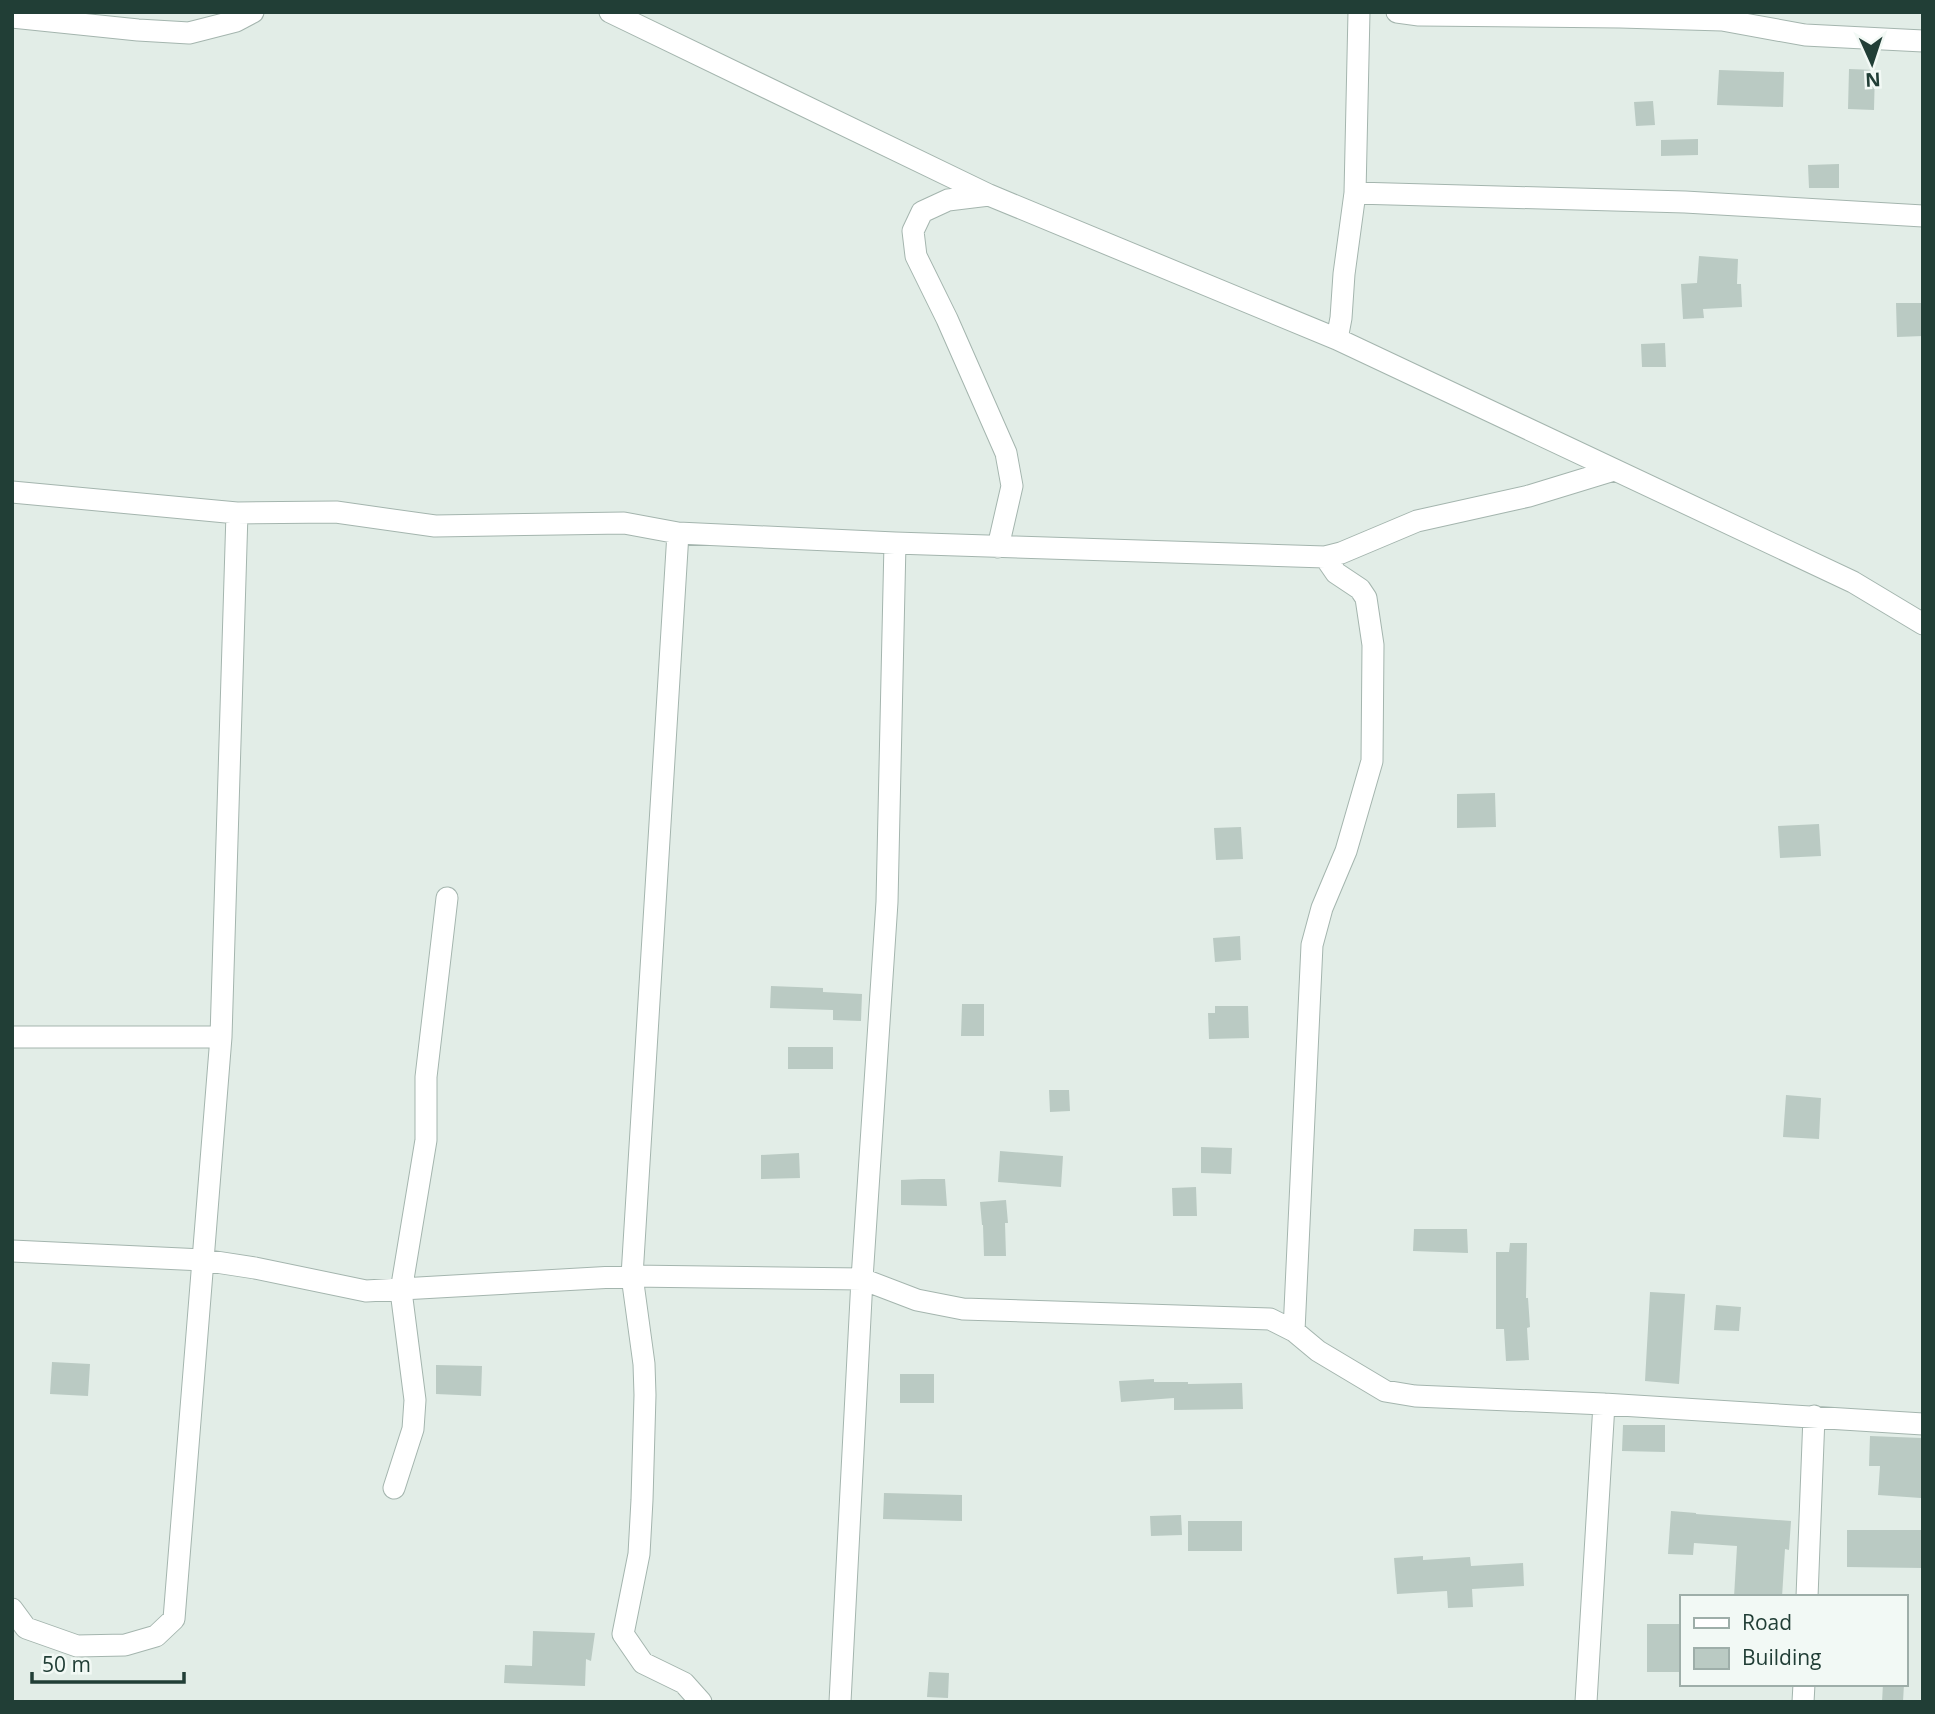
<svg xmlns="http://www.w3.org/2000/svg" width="1935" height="1714" font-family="'Open Sans',sans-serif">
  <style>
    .building { fill: #bacac3 }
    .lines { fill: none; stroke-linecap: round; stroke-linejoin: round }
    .street-casing { stroke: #a4b5ae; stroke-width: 23 }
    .street { stroke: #fff; stroke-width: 21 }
  </style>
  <rect width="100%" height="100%" fill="#e2ede7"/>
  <path class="building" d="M1849 69 1875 70 1874 110 1848 109Z
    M1719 70 1784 72 1783 107 1717 105Z
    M1653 101 1655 125 1636 126 1634 102Z
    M1698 139V155L1661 156V140Z
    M1839 164V188H1809L1808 165Z
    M1699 256 1738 259 1737 284H1741L1742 307 1703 309 1704 318 1683 319 1681 284 1697 283Z
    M1896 303H1923V336L1897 337Z
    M1665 343 1666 367H1642L1641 344Z
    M1495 793 1496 827 1457 828V794Z
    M1819 824 1821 856 1780 858 1778 826Z
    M1241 827 1243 859 1216 860 1214 828Z
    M1240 936 1241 960 1215 962 1213 938Z
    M771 986 823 988V992L862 994 861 1021 833 1020V1010L770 1008Z
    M962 1004H984V1036H961Z
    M1215 1006H1248L1249 1038 1209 1039 1208 1013H1215Z
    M788 1047H833V1069H788Z
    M1049 1090H1069L1070 1111 1050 1112Z
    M1786 1095 1821 1098 1819 1139 1783 1137Z
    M1201 1147 1232 1148 1231 1174 1201 1173Z
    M1000 1151 1063 1156 1061 1187 998 1182Z
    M799 1153 800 1178 761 1179V1155Z
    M922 1179H945L947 1206 901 1205V1180Z
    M1196 1187 1197 1216H1173L1172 1188Z
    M1006 1200 1008 1223H1005L1006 1256H984L983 1225H982L980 1202Z
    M1414 1229H1467L1468 1253 1413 1251Z
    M1510 1243H1527L1526 1298H1528L1530 1327 1527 1328 1529 1360 1506 1361 1504 1329H1496V1252H1509Z
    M1650 1292 1685 1294 1679 1384 1645 1381Z
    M1716 1305 1741 1307 1739 1331 1714 1330Z
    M52 1362 90 1364 88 1396 50 1394Z
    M436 1365 482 1366 481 1396 436 1394Z
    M900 1374H934V1403H900Z
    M1154 1379V1382H1188V1384L1242 1383 1243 1409 1174 1410V1398L1121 1402 1119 1381Z
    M1623 1425H1665V1452L1622 1451Z
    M1870 1436 1922 1438 1921 1498 1878 1495 1880 1466H1869Z
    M884 1493 962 1495V1521L883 1519Z
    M1671 1511 1696 1513V1514L1791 1521 1789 1550 1785 1549 1782 1597H1734L1737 1546 1694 1543 1693 1555 1668 1554Z
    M1181 1515 1182 1535 1151 1536 1150 1516Z
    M1188 1521H1242V1551H1188Z
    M1847 1530H1923V1568L1847 1567Z
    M1423 1556V1560L1470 1557 1471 1566 1523 1563 1524 1586 1472 1589 1473 1607 1448 1608 1447 1591 1397 1594 1394 1558Z
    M1647 1624H1681V1672H1647Z
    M533 1631 595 1633 591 1661 586 1659 585 1686 504 1683 505 1665 532 1666Z
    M929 1672 949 1673 948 1698 927 1697Z
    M1883 1684H1904L1903 1702H1882Z"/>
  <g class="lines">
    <defs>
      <path id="street" d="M610 12 989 195 1337 339 1853 582 1923 624
        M1397 12 1419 15 1620 17 1722 20 1805 35 1923 41
        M12 17 138 30 189 33 236 21 253 12
        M1355 193 1685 202 1923 216
        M989 195 948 200 922 212 913 231 916 256 947 319 1006 453 1012 486 998 547
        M1337 339 1341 318 1344 274 1355 193 1359 12
        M12 492 237 513 336 512 435 526 624 523 678 533 895 543 1325 557 1341 553 1417 521 1529 496 1614 470
        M678 533 632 1276 644 1364 645 1395 642 1500 639 1554 623 1634 643 1663 684 1683 701 1702
        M12 1037H221
        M12 1251 203 1260 255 1268 366 1291 632 1276 862 1279 917 1300 963 1309 1270 1319 1294 1331 1318 1351 1385 1391 1415 1396 1604 1404 1923 1424
        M1294 1331 1312 945 1322 908 1346 851 1372 761 1373 645 1366 598 1360 589 1336 573 1325 557
        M394 1488 413 1429 415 1400 401 1291 426 1140V1077L447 898
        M1807 1597 1814 1416
        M12 1609 26 1628 77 1646 125 1645 156 1636 174 1619 221 1037 237 513
        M840 1702 862 1279 887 902 895 543
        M1586 1702 1604 1404
        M1803 1702 1804 1684"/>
    </defs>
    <use href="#street" class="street-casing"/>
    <use href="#street" class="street"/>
  </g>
  <rect width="1935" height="1714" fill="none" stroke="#213e36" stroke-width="28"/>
  <rect x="1680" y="1595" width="228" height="91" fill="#f2f9f5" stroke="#9eaea9" stroke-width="2"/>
  <rect x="1694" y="1618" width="35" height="10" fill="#ffffff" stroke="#9eaea9" stroke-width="2"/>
  <text x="1742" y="1630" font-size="21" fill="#213e36">Road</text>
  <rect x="1694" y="1648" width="35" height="21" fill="#bacac3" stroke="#9eaea9" stroke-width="2"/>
  <text x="1742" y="1665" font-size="21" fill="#213e36">Building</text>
  <g transform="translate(1872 63) rotate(177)" stroke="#f2f9f5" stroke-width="5" paint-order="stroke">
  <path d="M0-5L12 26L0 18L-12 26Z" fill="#213e36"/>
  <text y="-10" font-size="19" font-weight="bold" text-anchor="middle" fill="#213e36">N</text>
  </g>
  <path d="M32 1672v10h152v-10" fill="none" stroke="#213e36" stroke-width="3.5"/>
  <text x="42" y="1672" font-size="21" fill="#213e36" stroke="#f2f9f5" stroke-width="5" paint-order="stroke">50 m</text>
</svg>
